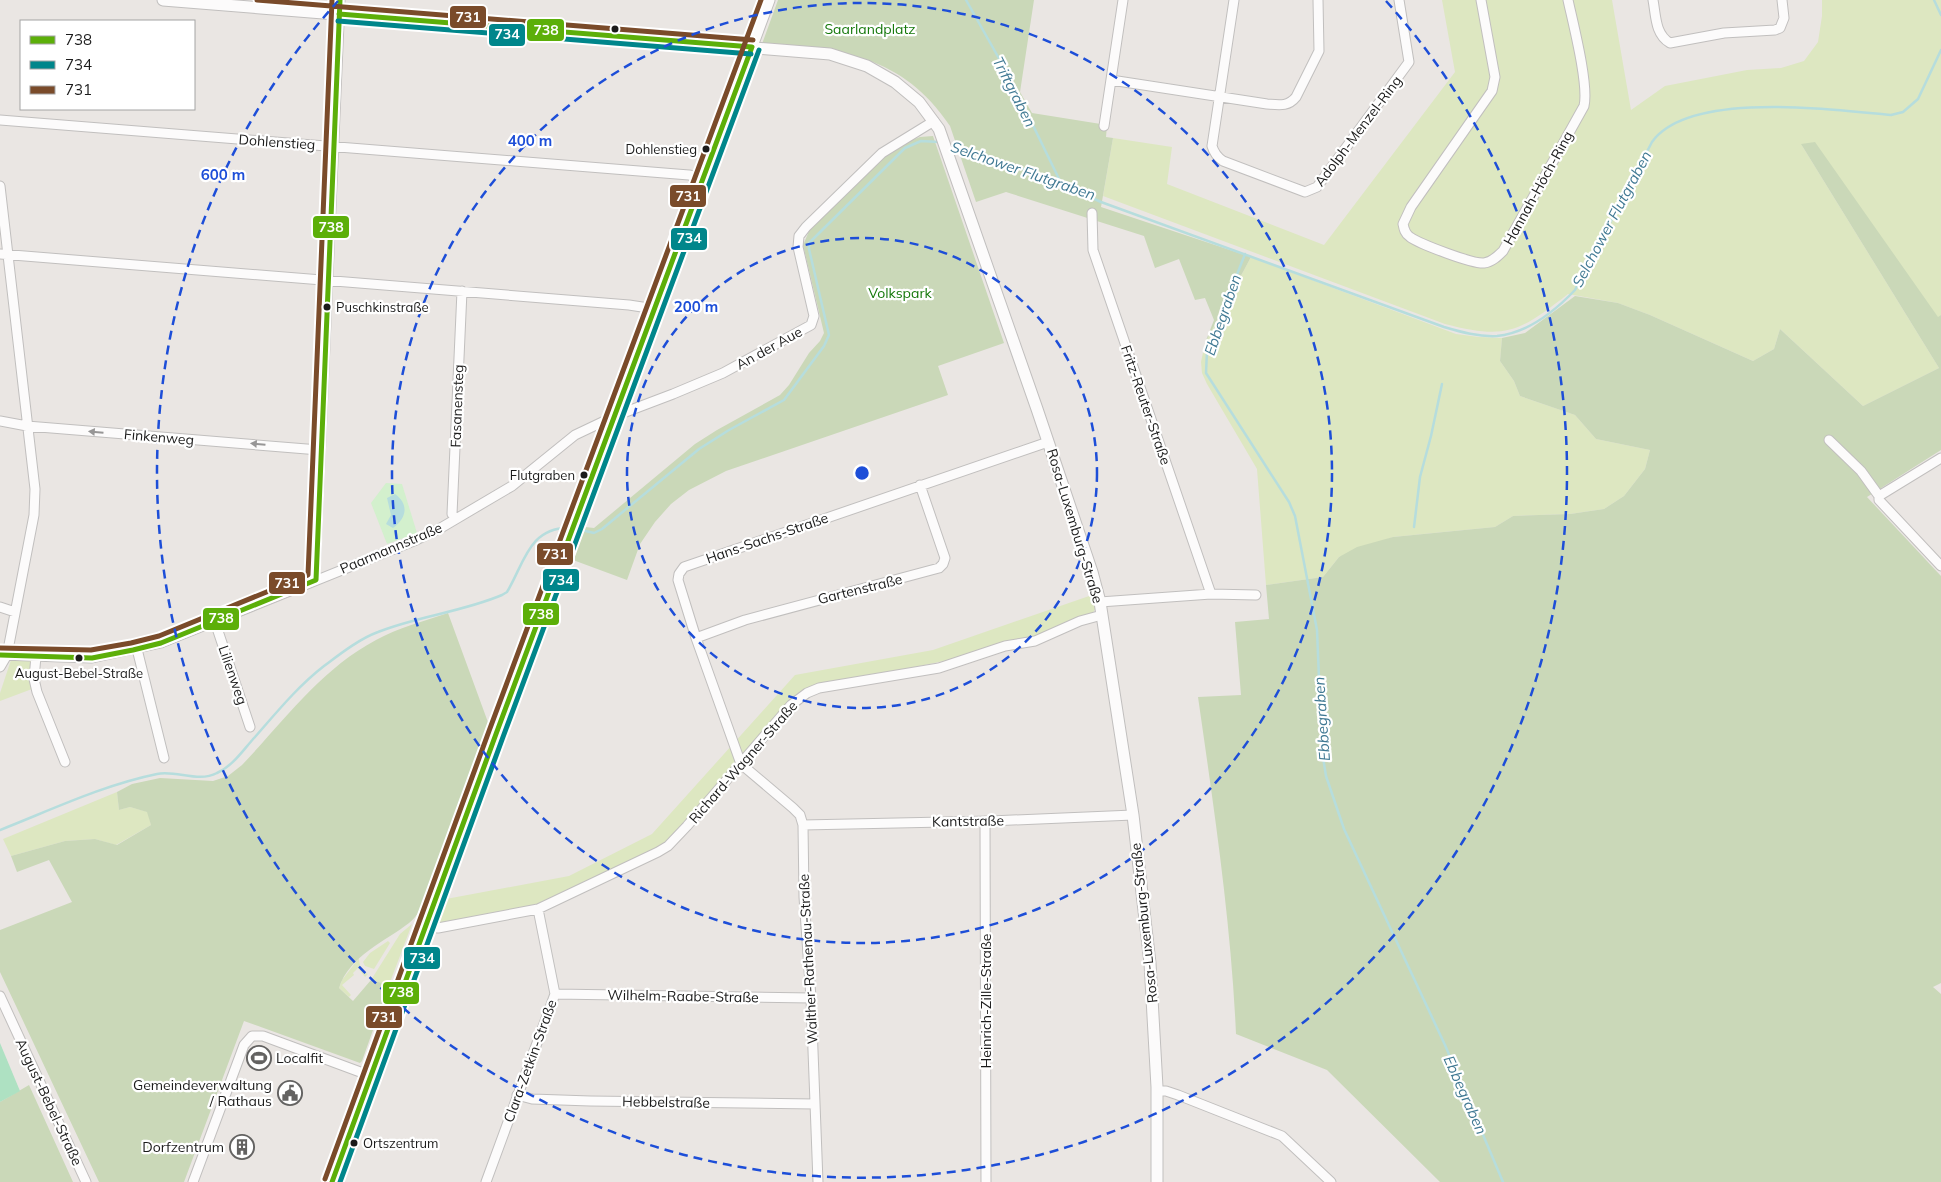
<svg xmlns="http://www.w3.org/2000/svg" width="1941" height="1182" font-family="Mulish,sans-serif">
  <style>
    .grass { fill: #dde7c1 }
    .forest { fill: #cad8b8 }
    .park { fill: #d3f0cd }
    .pitch { fill: #aee1c2 }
    .water { fill: #b6dddd }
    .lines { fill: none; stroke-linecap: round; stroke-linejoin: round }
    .stream { stroke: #b6dddd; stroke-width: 2.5 }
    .minor-casing { stroke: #c1bfbe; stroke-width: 11 }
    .tertiary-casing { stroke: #c1bfbe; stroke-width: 13 }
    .minor { stroke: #fcfbfb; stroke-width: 9 }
    .tertiary { stroke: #fcfbfb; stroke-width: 11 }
    .bus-1-casing { stroke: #fff; stroke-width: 9 }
    .bus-2-casing { stroke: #fff; stroke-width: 9 }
    .bus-3-casing { stroke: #fff; stroke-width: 9 }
    .bus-1 { stroke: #5caf09; stroke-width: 5 }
    .bus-2 { stroke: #00868b; stroke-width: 5 }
    .bus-3 { stroke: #7a4b2a; stroke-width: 5 }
    .oneway { fill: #979696 }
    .ring { fill: none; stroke: #1d4ed8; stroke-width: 2.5; stroke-dasharray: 9 6 }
    .bus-dot { fill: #1b1b1b; stroke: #fff; stroke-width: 2 }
    .labels { text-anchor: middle; stroke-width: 4.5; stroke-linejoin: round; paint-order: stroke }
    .bus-label { font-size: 13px; fill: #1b1b1b; stroke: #fff; text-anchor: end }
    .park-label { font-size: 14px; fill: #15780b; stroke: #fff }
    .street-label { font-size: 14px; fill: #1b1b1b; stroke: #fff }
    .poi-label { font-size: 14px; fill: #1b1b1b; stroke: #fff; text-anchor: end }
    .water-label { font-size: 15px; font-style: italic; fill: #407993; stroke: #fff }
    .centre { fill: #1d4ed8; stroke: #fff; stroke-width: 2.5 }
    .ring-label { font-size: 15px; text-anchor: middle; font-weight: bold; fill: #1d4ed8; stroke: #fff; stroke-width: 4.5; stroke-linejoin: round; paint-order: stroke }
    .line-badge { stroke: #fff; stroke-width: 2 }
    .badge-label { font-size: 14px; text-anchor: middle; font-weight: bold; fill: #fff }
  </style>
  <rect width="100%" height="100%" fill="#eae6e3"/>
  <path class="grass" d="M1442 0H1612L1631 110 1665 86 1747 70 1781 68 1804 61 1818 42 1822 16V0H1941V315L1938 318 1801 144 1939 368 1863 406 1780 329 1774 349 1753 361 1650 315 1618 303 1568 294C1519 332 1507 340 1445 324L1103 196 1113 138 1172 147 1167 184 1324 245 1455 72Z
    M1251 257 1456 334 1479 337 1502 338 1500 361 1514 381 1520 396 1575 415 1596 439 1650 450 1645 469 1624 496 1604 509 1570 514 1513 516 1495 527 1393 537 1339 557 1323 577 1266 585 1257 469 1207 384 1202 373 1201 362 1205 343Z
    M1095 594 1096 608 1092 614 1044 635 958 658 809 689 667 842 650 853 537 905 439 924 436 923 446 899 569 876 652 834 795 675 933 650Z
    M31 659 32 689 0 701V693L11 660Z
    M117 792 119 810 130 807 148 812 151 825 116 845 95 839 65 841 11 856 3 839Z
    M412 924 389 985 371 980 400 934Z
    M388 941 390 943 374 969 365 966 363 962 370 953Z
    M409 942 415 944 373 1058 367 1056Z
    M359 958C359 966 362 971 368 974L365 977 358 968 353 973 354 975 342 985 351 995 349 997 339 988 342 980Z
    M356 1086 361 1088 331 1174 324 1172Z"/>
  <path class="forest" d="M778 0H1034L1020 92 1032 113 1107 125 1106 137 1113 138 1101 207 1251 257 1205 343 1214 320 1205 298 1195 300 1179 259 1155 268 1144 236 1006 192 976 202 950 126C903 55 839 48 762 44Z
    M933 136 1004 343 938 366 948 395 726 471 689 490 671 504 655 522 640 544 627 580 573 560 585 527 594 528 695 444 717 430 780 395 789 385 809 353 820 341 824 333 803 245 810 229 889 153 907 142 920 137Z
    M1815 142 1938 317 1941 315V450L1867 497 1941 576V983L1933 987 1941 994V1182H1440L1327 1070 1236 1034C1231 921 1214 809 1198 697L1241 695 1235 622 1269 619 1266 585 1323 577 1339 557 1357 547 1393 537 1495 527 1513 516 1570 514 1604 509 1624 496 1645 469 1650 450 1596 439 1575 415 1520 396 1514 381 1500 361 1502 338 1525 333 1575 296 1618 303 1650 315 1753 361 1774 349 1780 329 1863 406 1939 368 1801 144Z
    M448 613 489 725 491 726 428 897C422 906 418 916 409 923 386 941 349 956 339 988L353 1001 371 980 389 985 362 1061 360 1063 244 1021 184 1182H99L0 972V930L72 902 49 860 17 872 11 856 65 841 95 839 117 845 151 825 147 812 130 807 119 810 117 792 132 784 160 778 213 781 228 776 242 765C284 721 321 669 376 640 398 628 424 621 448 613Z
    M29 1085 73 1182H0V1102Z"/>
  <path class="park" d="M386 483 402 484 417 533 387 544 371 503Z"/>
  <path class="pitch" d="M0 1043 20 1091 0 1102Z"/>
  <path class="water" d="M395 494C409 504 407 518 393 528L386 524 391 515 387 498Z"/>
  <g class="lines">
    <path class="stream" d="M966 0 1010 78 1061 183
      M1934 0 1941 15
      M949 145C1001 159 1052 179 1101 202L1444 327C1461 332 1479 337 1497 336 1527 333 1555 311 1575 290L1652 142C1689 90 1834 110 1891 115L1903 112 1918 99 1941 50
      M1245 254 1207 351 1206 373 1289 502 1295 516 1317 630 1322 751 1326 776 1344 829 1445 1045 1503 1182
      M1414 527 1420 477 1431 436 1442 384
      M577 529 594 533 602 529 699 449 729 430 784 400 824 346 829 335 809 249V243L905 148 921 141 939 142
      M0 830C51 810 103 785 157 774 177 770 198 783 217 773 233 766 243 750 255 737 276 713 298 686 324 666 340 654 359 639 378 632 418 616 462 612 502 595L507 592C524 564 529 527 569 528"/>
    <defs>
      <path id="minor" d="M1234 0 1212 146C1214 153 1217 157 1223 161L1305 192 1317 187 1409 62 1399 0
        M1481 0 1495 77 1492 91 1411 207 1403 224C1404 229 1405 234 1410 237 1420 244 1472 264 1484 263 1492 262 1498 256 1503 251L1584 106C1589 85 1573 23 1568 0
        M1653 0C1656 16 1655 34 1670 43L1724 33 1775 30 1780 28 1784 18 1782 0
        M1111 80 1267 104C1279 105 1288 107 1296 97L1319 51 1318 0
        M0 120 689 175 703 178
        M1104 126 1123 0
        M0 186 35 489 34 515 7 655 0 667
        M1092 213 1093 250 1211 594
        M0 254 629 305 655 309
        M0 421 27 426 319 450
        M1829 440 1861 471 1879 496V500L1941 566
        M1879 496 1941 458
        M456 519 452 514 462 291
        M316 580 315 575 340 0
        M1100 602 1211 594 1256 595
        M0 607 15 612
        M215 622 250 727
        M696 638 745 620 939 568 943 564 945 558 920 485
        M137 649 164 758
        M0 655 92 658 161 643 414 541 439 529 512 486 575 435 615 416 673 394 723 373 811 325 814 316 798 247 799 236 806 227 882 153 934 121
        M36 656 34 679 37 692 65 762
        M741 764 696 638 678 580 679 574 684 567 1048 442
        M741 764 793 808 800 815 803 825 804 897 811 998 818 1182
        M985 821 986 1182
        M803 825 991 821 1133 815
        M426 926 438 928 538 909 658 852 668 846 687 826 791 705 807 693 819 688 939 668 1005 646 1035 641 1080 621 1102 615
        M555 994 811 998
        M0 996 86 1182
        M1157 1091H1166L1178 1095 1282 1136 1331 1182
        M517 1095 532 1099 590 1101 815 1104
        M193 1182 244 1045 252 1036H263L371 1076
        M486 1182 555 994 538 909"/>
      <path id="tertiary" d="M163 0 830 54 867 66 895 82 919 102 939 129 1037 409 1092 572 1100 602 1133 815 1150 963 1157 1087V1182
        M332 1182 496 734 641 347 769 0"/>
    </defs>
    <use href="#minor" class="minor-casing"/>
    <use href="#tertiary" class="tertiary-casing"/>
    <use href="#minor" class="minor"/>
    <use href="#tertiary" class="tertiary"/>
    <defs>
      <path id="bus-1" d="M339 14 752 47
        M0 655 92 658 133 650 161 643 316 580 340 0
        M332 1182 496 734 752 47"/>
      <path id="bus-2" d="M338 21 751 54
        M340 1182 503 737 759 50"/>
      <path id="bus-3" d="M257 0 753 40
        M0 648 91 650 131 643 159 636 308 575 332 0
        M325 1179 489 731 761 0"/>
    </defs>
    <use href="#bus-1" class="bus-1-casing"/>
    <use href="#bus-2" class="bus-2-casing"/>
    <use href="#bus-3" class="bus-3-casing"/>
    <use href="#bus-1" class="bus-1"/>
    <use href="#bus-2" class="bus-2"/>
    <use href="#bus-3" class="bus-3"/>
  </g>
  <defs><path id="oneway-solid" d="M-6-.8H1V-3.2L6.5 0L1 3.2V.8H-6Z" transform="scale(1.25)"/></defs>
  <g class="oneway">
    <use href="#oneway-solid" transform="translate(96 432) rotate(-175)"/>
    <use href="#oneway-solid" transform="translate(258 444) rotate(-175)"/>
  </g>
  <g class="ring">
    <circle cx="862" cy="473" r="235"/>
    <circle cx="862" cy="473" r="470"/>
    <path d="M1386 1A705 705 0 1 1 338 1"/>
  </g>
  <defs>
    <symbol id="stadium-ring" viewBox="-11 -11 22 22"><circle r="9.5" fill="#fff" stroke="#636261" stroke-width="1.5"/><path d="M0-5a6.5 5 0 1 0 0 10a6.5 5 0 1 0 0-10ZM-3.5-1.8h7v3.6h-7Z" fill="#636261"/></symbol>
    <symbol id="civic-ring" viewBox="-11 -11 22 22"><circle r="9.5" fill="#fff" stroke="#636261" stroke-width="1.5"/><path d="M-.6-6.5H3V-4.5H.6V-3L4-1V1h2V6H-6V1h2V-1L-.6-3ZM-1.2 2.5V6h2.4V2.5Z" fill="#636261"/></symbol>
    <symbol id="building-ring" viewBox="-11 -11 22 22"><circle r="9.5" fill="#fff" stroke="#636261" stroke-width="1.5"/><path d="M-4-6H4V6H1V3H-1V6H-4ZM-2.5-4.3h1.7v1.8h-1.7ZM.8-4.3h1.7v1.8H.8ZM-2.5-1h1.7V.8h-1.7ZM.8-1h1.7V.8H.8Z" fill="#636261"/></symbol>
  </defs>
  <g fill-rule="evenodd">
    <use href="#stadium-ring" x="245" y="1044" width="28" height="28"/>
    <use href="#civic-ring" x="276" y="1079" width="28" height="28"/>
    <use href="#building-ring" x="228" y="1133" width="28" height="28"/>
  </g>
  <g class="bus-dot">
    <circle cx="615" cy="29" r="4.5"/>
    <circle cx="706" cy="149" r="4.5"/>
    <circle cx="327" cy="307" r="4.5"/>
    <circle cx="584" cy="475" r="4.5"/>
    <circle cx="79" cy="658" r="4.5"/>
    <circle cx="354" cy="1143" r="4.5"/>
  </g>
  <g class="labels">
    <g class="bus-label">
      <text x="697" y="154">Dohlenstieg</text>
      <text x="336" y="312" text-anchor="start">Puschkinstraße</text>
      <text x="575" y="480">Flutgraben</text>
      <text x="79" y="678" text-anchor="middle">August-Bebel-Straße</text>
      <text x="363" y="1148" text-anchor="start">Ortszentrum</text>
    </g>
    <g class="park-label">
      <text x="870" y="34">Saarlandplatz</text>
      <text x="900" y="298">Volkspark</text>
    </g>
    <g class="street-label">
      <text transform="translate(1358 131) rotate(-53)" y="5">Adolph-Menzel-Ring</text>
      <text transform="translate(277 142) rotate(4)" y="5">Dohlenstieg</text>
      <text transform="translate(1538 188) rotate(-61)" y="5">Hannah-Höch-Ring</text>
      <text transform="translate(769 348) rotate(-29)" y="5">An der Aue</text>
      <text transform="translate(1146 405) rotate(71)" y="5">Fritz-Reuter-Straße</text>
      <text transform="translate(457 406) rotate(-88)" y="5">Fasanensteg</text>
      <text transform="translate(159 437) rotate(5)" y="5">Finkenweg</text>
      <text transform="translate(1075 526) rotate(73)" y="5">Rosa-Luxemburg-Straße</text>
      <text transform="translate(767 538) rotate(-19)" y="5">Hans-Sachs-Straße</text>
      <text transform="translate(391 548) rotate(-23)" y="5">Paarmannstraße</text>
      <text transform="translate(860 589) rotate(-14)" y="5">Gartenstraße</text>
      <text transform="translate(233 675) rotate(71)" y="5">Lilienweg</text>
      <text transform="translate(743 762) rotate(-49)" y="5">Richard-Wagner-Straße</text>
      <text transform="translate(968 821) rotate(-1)" y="5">Kantstraße</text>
      <text transform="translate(1144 923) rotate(-96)" y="5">Rosa-Luxemburg-Straße</text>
      <text transform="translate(808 959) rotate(-93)" y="5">Walther-Rathenau-Straße</text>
      <text transform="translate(683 996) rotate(1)" y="5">Wilhelm-Raabe-Straße</text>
      <text transform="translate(986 1001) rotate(-90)" y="5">Heinrich-Zille-Straße</text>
      <text transform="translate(530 1061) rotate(-70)" y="5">Clara-Zetkin-Straße</text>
      <text transform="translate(49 1102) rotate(65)" y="5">August-Bebel-Straße</text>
      <text transform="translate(666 1102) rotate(1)" y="5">Hebbelstraße</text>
    </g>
    <g class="poi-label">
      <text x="276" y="1063" text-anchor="start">Localfit</text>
      <text x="272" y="1090">Gemeindeverwaltung<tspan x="272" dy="16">/ Rathaus</tspan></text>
      <text x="224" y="1152">Dorfzentrum</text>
    </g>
    <g class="water-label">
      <text transform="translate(1014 92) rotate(63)" y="5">Triftgraben</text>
      <text transform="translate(1023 171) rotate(19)" y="5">Selchower Flutgraben</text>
      <text transform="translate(1612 219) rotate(-62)" y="5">Selchower Flutgraben</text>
      <text transform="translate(1223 315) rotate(-71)" y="5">Ebbegraben</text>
      <text transform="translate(1322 719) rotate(-94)" y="5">Ebbegraben</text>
      <text transform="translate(1465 1095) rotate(66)" y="5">Ebbegraben</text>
    </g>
  </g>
  <circle cx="862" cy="473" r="8" class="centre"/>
  <g class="ring-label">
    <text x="530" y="146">400 m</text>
    <text x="223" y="180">600 m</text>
    <text x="696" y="312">200 m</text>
  </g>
  <g class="line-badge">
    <rect x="449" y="5" width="38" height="24" rx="5" fill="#7a4b2a"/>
    <rect x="526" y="18" width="39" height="24" rx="5" fill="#5caf09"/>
    <rect x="488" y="23" width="38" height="24" rx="5" fill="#00868b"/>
    <rect x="669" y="184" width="38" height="24" rx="5" fill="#7a4b2a"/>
    <rect x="312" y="215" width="38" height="24" rx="5" fill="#5caf09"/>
    <rect x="670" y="227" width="38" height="24" rx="5" fill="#00868b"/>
    <rect x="536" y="542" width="38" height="24" rx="5" fill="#7a4b2a"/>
    <rect x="542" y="568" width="38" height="24" rx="5" fill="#00868b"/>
    <rect x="268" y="571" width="38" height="24" rx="5" fill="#7a4b2a"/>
    <rect x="522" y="602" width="38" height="24" rx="5" fill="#5caf09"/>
    <rect x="202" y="607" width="38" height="24" rx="5" fill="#5caf09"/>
    <rect x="403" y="946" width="38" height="24" rx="5" fill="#00868b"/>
    <rect x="382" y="981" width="38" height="24" rx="5" fill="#5caf09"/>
    <rect x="365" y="1005" width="38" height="24" rx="5" fill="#7a4b2a"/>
  </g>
  <g class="badge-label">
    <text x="468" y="22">731</text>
    <text x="546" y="35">738</text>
    <text x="507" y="39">734</text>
    <text x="688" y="201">731</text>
    <text x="331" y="232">738</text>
    <text x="689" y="243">734</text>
    <text x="555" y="559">731</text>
    <text x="561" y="585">734</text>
    <text x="287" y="588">731</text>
    <text x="541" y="619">738</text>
    <text x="221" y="623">738</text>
    <text x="422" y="963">734</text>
    <text x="401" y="997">738</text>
    <text x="384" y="1022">731</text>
  </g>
  <rect x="20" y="20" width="175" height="90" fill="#ffffff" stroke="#a4a4a4"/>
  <rect x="30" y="36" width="25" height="8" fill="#5caf09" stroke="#a4a4a4"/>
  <text x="65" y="45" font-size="15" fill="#1b1b1b">738</text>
  <rect x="30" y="61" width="25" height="8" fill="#00868b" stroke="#a4a4a4"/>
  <text x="65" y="70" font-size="15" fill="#1b1b1b">734</text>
  <rect x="30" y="86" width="25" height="8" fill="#7a4b2a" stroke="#a4a4a4"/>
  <text x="65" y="95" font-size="15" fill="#1b1b1b">731</text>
</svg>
